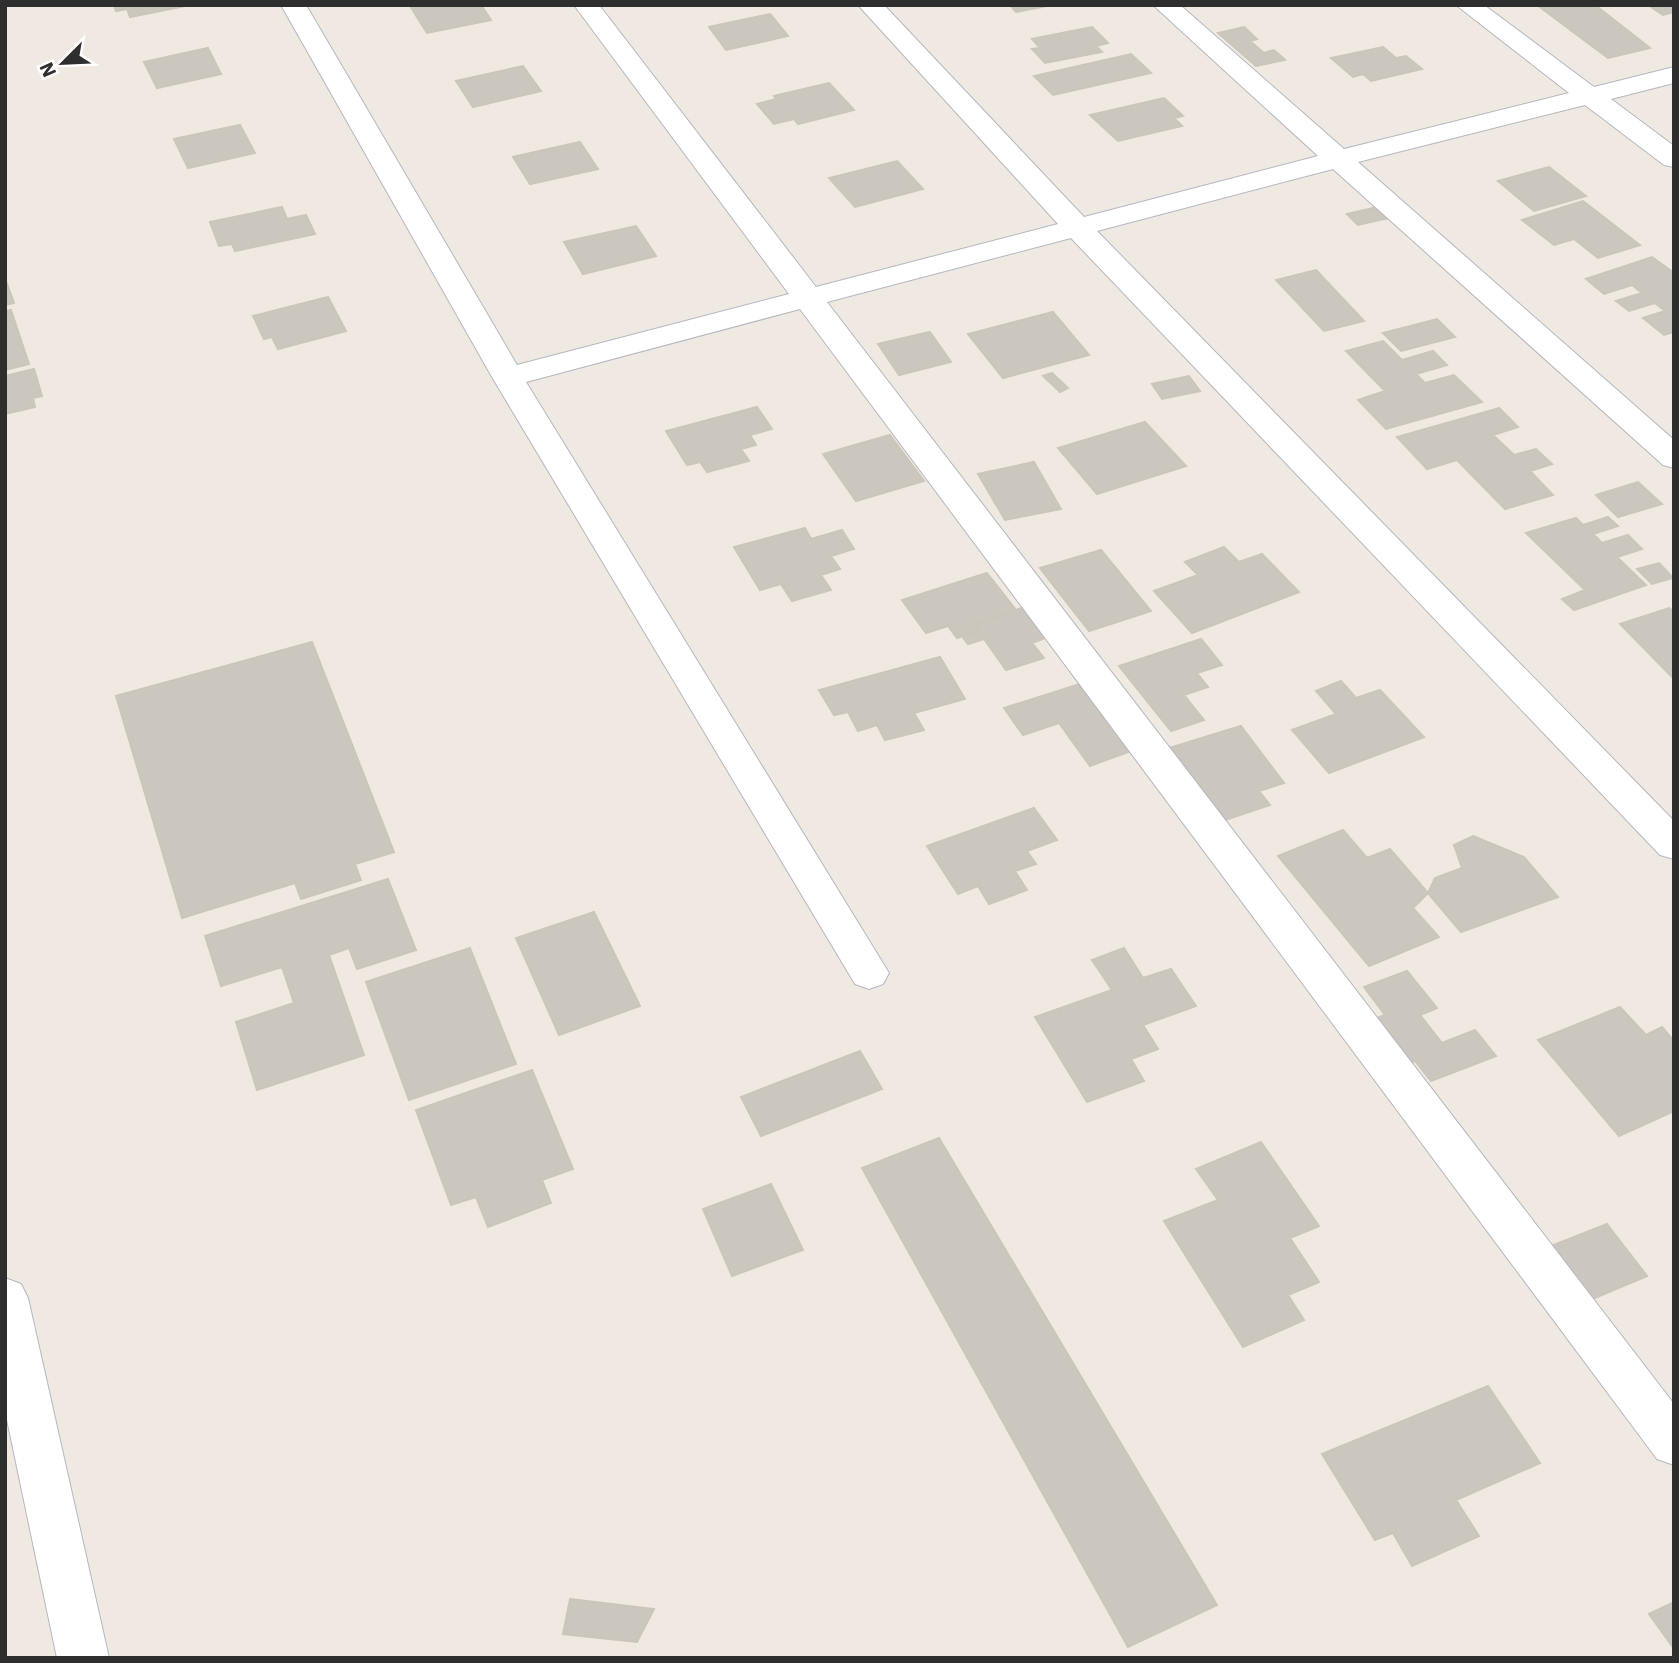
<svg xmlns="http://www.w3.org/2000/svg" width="1679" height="1663" font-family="'IBM Plex Sans',sans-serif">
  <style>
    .building { fill: #cbc7bf; stroke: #cbc5ba; stroke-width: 2 }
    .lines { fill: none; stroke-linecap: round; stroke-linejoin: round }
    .minor-casing { stroke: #b4b7c1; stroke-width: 2 }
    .minor { fill: #fff; fill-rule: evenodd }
  </style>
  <rect width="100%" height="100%" fill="#efe9e1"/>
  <path class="building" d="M114 5H185L186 6 130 17 127 9 116 11Z
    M416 5H481L491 20 427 33 410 6Z
    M1010 5H1052L1016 12Z
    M1537 5H1595L1650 48 1608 58Z
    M1648 5H1674V12L1663 15Z
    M770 14 788 36 726 50 709 27Z
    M1092 27 1108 43 1096 46 1102 52 1045 63 1032 49 1040 48 1032 39Z
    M1244 27 1257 39 1250 41 1264 53 1274 50 1285 60 1256 66 1218 33Z
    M1383 47 1396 58 1406 56 1422 69 1371 81 1363 74 1353 77 1331 58Z
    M208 48 221 74 157 88 144 62Z
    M1131 54 1151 73 1053 95 1034 76Z
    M523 66 541 91 473 107 456 81Z
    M829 83 854 110 798 124 794 119 774 124 757 104 776 99 774 96Z
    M1164 98 1183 116 1174 118 1182 126 1118 141 1090 115Z
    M240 125 255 153 188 168 174 139Z
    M580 142 598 169 530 184 513 157Z
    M897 161 923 189 855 207 829 178Z
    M1549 167 1586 196 1534 211 1498 181Z
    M1583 201 1640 245 1598 258 1574 239 1554 245 1522 220Z
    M282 207 287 219 306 215 315 234 235 251 232 244 219 246 210 222Z
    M1377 207 1389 218 1358 225 1347 214Z
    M636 226 656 256 583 274 564 242Z
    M1652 257 1674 273V332L1664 335 1643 318 1665 311 1655 303 1629 311 1616 301 1642 293 1632 285 1604 294 1586 279Z
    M1316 270 1364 321 1324 331 1276 280Z
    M5 278 14 303 5 305Z
    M328 297 346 331 278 349 272 337 264 339 253 316Z
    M11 310 29 364 5 370V311Z
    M1053 312 1089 355 1003 378 968 334Z
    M1437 319 1455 337 1401 351 1383 333Z
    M930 332 951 362 899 375 878 344Z
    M1383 341 1402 360 1433 351 1447 365 1416 374 1425 383 1454 375 1482 402 1386 429 1358 400 1385 391 1346 351Z
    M34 369 42 396 33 398 35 407 5 414V376Z
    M1052 373 1068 388 1060 392 1043 376Z
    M1189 376 1200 391 1162 399 1152 384Z
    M757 407 772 429 750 435 756 445 741 449 749 461 707 472 700 462 687 465 666 431Z
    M1499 408 1518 427 1493 435 1514 455 1536 449 1552 464 1530 471 1553 495 1505 509 1457 460 1427 469 1397 437Z
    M1145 422 1186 466 1097 494 1058 448Z
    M890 435 924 481 856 501 823 454Z
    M1034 462 1061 509 1005 520 978 474Z
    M1638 482 1662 504 1618 517 1596 495Z
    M1608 517 1618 526 1593 534 1602 543 1628 535 1642 549 1617 557 1646 585 1574 610 1562 599 1585 590 1526 533 1576 518 1583 525Z
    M805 528 811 539 842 530 854 549 831 556 840 569 821 575 831 590 792 601 781 584 760 590 734 547Z
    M1224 547 1239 562 1262 554 1299 592 1192 633 1154 591 1198 575 1185 562Z
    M1101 550 1151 611 1089 631 1040 568Z
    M1659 563 1673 578 1652 584 1637 569Z
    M987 573 1016 610 977 624 978 631 957 638 948 626 926 633 902 600Z
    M1022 608 1045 638 1032 643 1044 658 1006 670 984 639 968 644 956 628Z
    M1669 608 1674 612V679L1620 624Z
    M1201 639 1222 665 1197 673 1208 687 1184 695 1204 720 1171 731 1119 666Z
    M312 642 394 852 355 864 361 880 301 899 295 883 182 918 116 696Z
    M940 657 965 699 914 713 924 730 885 740 877 725 858 731 848 712 834 715 819 690Z
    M1341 681 1356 698 1380 690 1424 737 1329 773 1292 730 1336 714 1316 691Z
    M1080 684 1131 751 1090 766 1059 723 1023 735 1004 708Z
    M1241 726 1284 783 1259 791 1270 805 1222 821 1169 748Z
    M1034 808 1057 840 1027 851 1036 864 1015 871 1027 890 989 904 978 886 958 894 927 846Z
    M1343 830 1367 858 1390 849 1428 893 1413 908 1439 937 1369 966 1278 856Z
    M1473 836 1524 857 1558 897 1461 932 1428 893 1435 878 1462 868 1454 845Z
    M388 879 416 950 357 969 349 948 329 955 364 1055 257 1090 236 1022 294 1003 282 967 221 986 205 936Z
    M594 912 640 1006 559 1035 516 938Z
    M470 948 516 1064 409 1100 366 982Z
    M1124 948 1143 978 1171 969 1196 1006 1143 1025 1158 1049 1131 1059 1144 1081 1087 1102 1035 1017 1112 990 1092 960Z
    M1407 971 1437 1008 1420 1015 1442 1043 1475 1030 1496 1056 1431 1081 1415 1061 1401 1066 1367 1022 1385 1015 1364 987Z
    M1620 1007 1646 1035 1662 1027 1674 1041V1111L1619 1136 1538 1040Z
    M860 1051 882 1089 761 1136 741 1097Z
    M532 1070 573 1169 542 1180 551 1203 488 1227 476 1197 451 1205 416 1110Z
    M939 1138 1217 1605 1128 1647 862 1168Z
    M1261 1142 1319 1226 1290 1238 1319 1282 1288 1295 1304 1320 1243 1347 1164 1221 1218 1200 1196 1169Z
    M771 1184 803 1250 732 1276 703 1209Z
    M1607 1224 1647 1276 1590 1300 1551 1246Z
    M1488 1386 1540 1463 1456 1500 1479 1536 1412 1566 1393 1533 1375 1540 1322 1454Z
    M570 1599 654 1609 637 1642 563 1634Z
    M1674 1602V1649L1649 1614Z"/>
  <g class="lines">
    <defs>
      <path id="minor" d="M281 5H306L517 365 789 294 574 5H599L816 287 1058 224 858 5H884L1084 217 1318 156 1153 5H1180L1344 149 1569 93 1456 5H1484L1594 87 1674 67V83L1611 99 1674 146V167L1664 165 1585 105 1358 162 1674 440V468L1663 465 1333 169 1097 231 1674 821V859L1660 855 1071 238 827 302 1674 1404V1465L1657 1459 800 309 526 382 889 973 883 984 869 989 855 984 492 377Z
        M5 1278 21 1284 28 1298 109 1658H57L5 1410Z"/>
    </defs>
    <use href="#minor" class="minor-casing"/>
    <use href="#minor" class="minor"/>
  </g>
  <rect width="1679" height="1663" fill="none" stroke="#2e2e2e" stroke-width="14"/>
  <g transform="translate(63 63) rotate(246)" stroke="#ffffff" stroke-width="5" paint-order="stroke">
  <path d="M0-5L12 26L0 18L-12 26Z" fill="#2e2e2e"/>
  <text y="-10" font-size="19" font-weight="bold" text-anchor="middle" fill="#2e2e2e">N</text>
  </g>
</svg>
